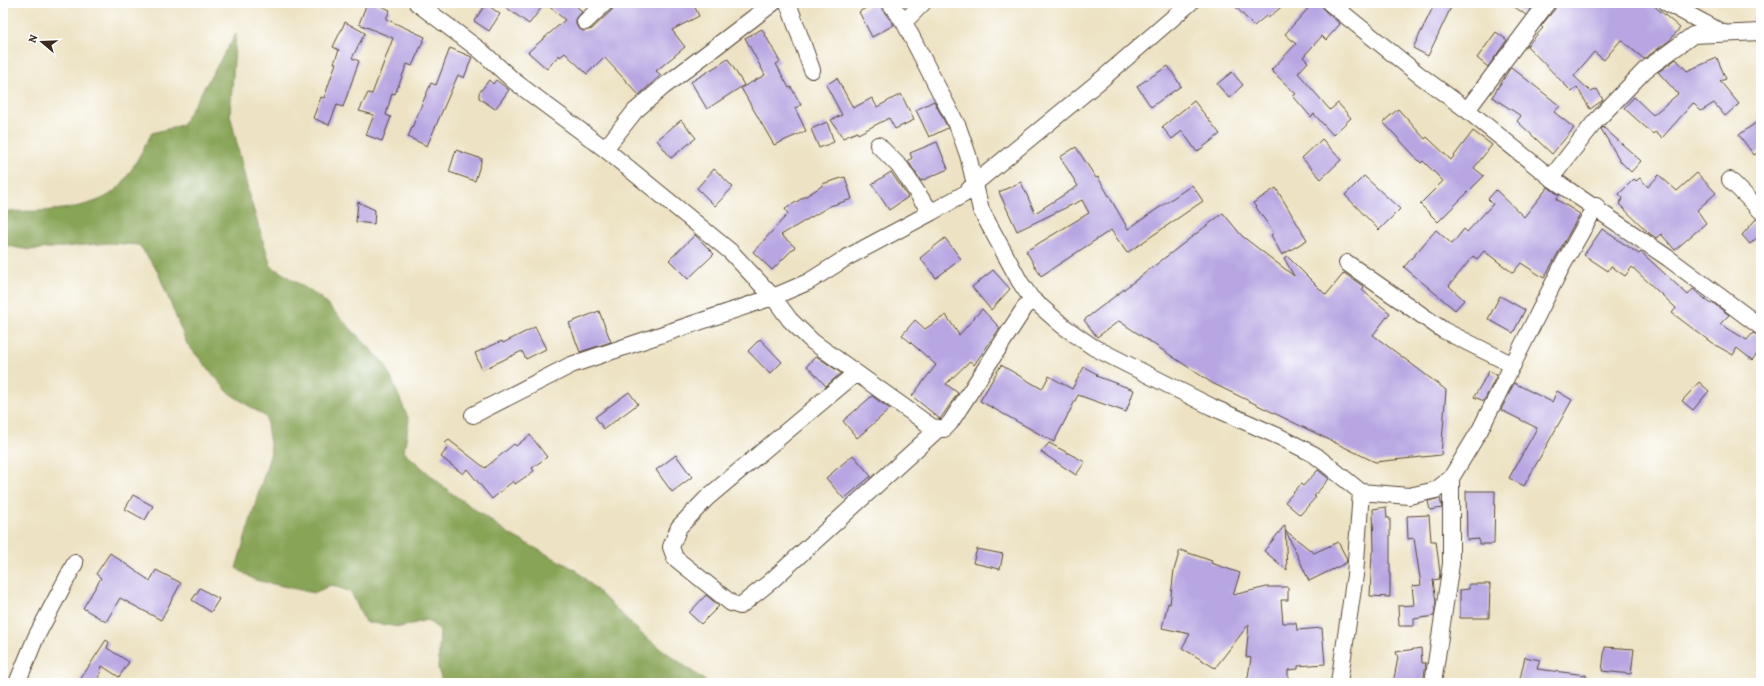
<svg xmlns="http://www.w3.org/2000/svg" width="1764" height="686" font-family="Alegreya,serif">
  <style>
    .forest { fill: #88a456; stroke: #62673a }
    .lines { fill: none; stroke-linecap: round; stroke-linejoin: round }
    .stream { stroke: #51bdcb; stroke-width: 4.5 }
    .building { fill: #b7a6e2 }
    .minor-casing { stroke: #564637; stroke-width: 18 }
    .minor { stroke: #fff; stroke-width: 16 }
  </style>
  <rect width="100%" height="100%" fill="#fff"/>
  <filter id="ink" filterUnits="userSpaceOnUse"><feTurbulence type="fractalNoise" baseFrequency=".025" numOctaves="2"/><feDisplacementMap in="SourceGraphic" scale="8" xChannelSelector="R" yChannelSelector="G"/><feConvolveMatrix kernelMatrix="1 2 1 2 8 2 1 2 1" color-interpolation-filters="sRGB"/></filter>
  <filter id="wash" filterUnits="userSpaceOnUse"><feTurbulence type="fractalNoise" baseFrequency=".012" numOctaves="4" result="noise"/><feDisplacementMap in="SourceGraphic" scale="16" xChannelSelector="R" yChannelSelector="G"/><feGaussianBlur stdDeviation="0.9" result="paint"/><feColorMatrix in="noise" values="0 0 0 0 0 0 0 0 0 0 0 0 0 0 0 0 0 1.4 0 .05"/><feComposite in="paint" operator="in"/></filter>
  <g filter="url(#wash)">
    <rect width="100%" height="100%" fill="#ede3c4"/>
    <path class="forest" d="M236 34 230 114 249 195 271 266 321 298 385 364 409 420 404 452 450 492 511 535 576 570 644 636 708 683H443L438 669 440 630 427 620 400 627 365 622 351 592 331 585 314 593 255 580 236 568 271 452 266 417 229 393 187 344 157 270 139 245 109 243 29 250 3 245V211C37 212 96 212 120 186 130 175 144 147 152 133L182 125Z"/>
    <g class="lines">
      <path class="stream" d="M3 6 8 3"/>
    </g>
    <g id="blocks">
      <path class="building" d="M367 3H374L390 10 386 19 425 37 412 66 407 64 395 94 392 93 386 115 391 117 382 141 366 135 374 115 359 111 368 93 372 94 393 38 359 24Z
        M500 3H545L529 24Z
        M545 3H574L582 12 576 19V24L578 28 583 31 592 29 612 10 615 3H693L699 16 672 30 685 47 656 71 661 75 639 95 604 57 587 74 565 53 560 57 559 55 547 69 528 52 565 20Z
        M874 3H881L882 9 894 25 872 37 859 12Z
        M1232 3H1286L1268 18 1266 16 1254 26Z
        M1313 3H1321L1324 10 1340 24 1326 40 1322 36 1303 57 1308 62 1298 73 1330 110 1338 103 1351 118 1333 135 1314 114 1311 117 1293 96 1296 94 1271 70 1296 44 1285 34Z
        M1435 3H1453L1428 56 1413 48Z
        M1509 3H1535L1526 15Z
        M1556 3H1651L1680 28 1670 40 1644 59 1621 40 1604 60 1594 52 1574 76 1591 92 1597 89 1603 100 1590 109 1577 87 1572 92 1527 46 1543 28 1541 26 1555 9Z
        M486 4 500 14 489 31 474 21Z
        M345 22 365 33 352 58 359 61 343 107 337 105 329 125 313 118 321 97 324 98 336 63H334L339 50 333 47Z
        M762 29 780 62 776 64 789 88 791 87 801 105 795 108 806 131 774 145 741 88 765 75 745 38Z
        M1496 32 1507 40 1488 67 1477 58Z
        M450 48 472 57 464 78 458 75 427 146 408 137 431 83 436 85Z
        M1717 58 1726 79 1720 81 1739 104 1725 116 1714 103 1701 111 1693 103 1662 138 1655 132 1653 134 1624 108 1634 97 1653 115 1678 94 1658 72 1676 59 1687 71Z
        M728 59 744 85 707 109 691 82Z
        M1168 66 1181 86 1151 107 1137 86Z
        M1511 67 1560 106 1554 112 1574 128 1552 154 1517 121 1521 116 1492 97Z
        M1232 72 1243 85 1229 98 1217 84Z
        M837 78 853 108 872 98 877 107 901 94 914 120 895 129 889 118 858 134 857 132 843 138 831 120 842 115 826 85Z
        M489 80 493 84 496 80 509 90 495 109 479 98V93Z
        M934 101 948 128 929 137 916 110Z
        M1194 101 1220 134 1197 152 1182 131 1172 139 1162 127Z
        M1398 109 1425 139 1427 137 1451 160 1473 131 1492 145 1474 168 1484 176 1438 222 1420 204 1443 181 1423 161 1421 163 1383 122Z
        M1761 119V150L1754 155 1739 135Z
        M681 120 696 138 671 158 657 140Z
        M827 122 834 142 819 148 811 129Z
        M1603 127 1641 161 1631 172 1621 162 1601 129Z
        M1322 139 1341 160 1321 179 1302 158Z
        M937 142 948 169 921 181 908 161 912 158 910 153Z
        M1076 147 1096 178 1098 177 1128 229 1192 185 1203 201 1127 253 1111 230 1041 276 1026 251 1089 213 1082 200 1017 231 999 192 1021 182 1035 213 1078 186 1060 157Z
        M456 150 482 159 475 181 449 172Z
        M714 169 733 187 715 206 697 188Z
        M891 172 908 197 889 210 872 184Z
        M1697 173 1716 193 1697 210 1706 223 1675 250 1661 234 1656 238 1649 233 1619 204 1623 198 1619 194 1634 179 1636 181 1640 178 1648 187 1659 175 1677 191Z
        M1364 176 1400 209 1379 230 1345 195Z
        M845 177 852 199 830 206 781 235 795 247 772 270 753 252 788 214 785 209 822 186V184Z
        M1548 187 1559 195 1556 199 1580 214 1544 278 1521 263 1513 273 1484 251 1477 259 1473 256 1449 286 1464 300 1455 310 1404 267 1436 230 1452 244 1464 229 1467 232 1493 204 1488 199 1496 190 1524 217Z
        M1276 188 1307 240 1282 255 1271 235 1274 233 1253 203Z
        M358 202 375 210 374 224 356 222Z
        M1223 213 1242 236 1294 276 1284 258 1287 256 1326 295 1344 273 1364 287 1362 290 1390 313 1373 335 1446 390 1441 455 1375 462 1212 383 1119 321 1097 337 1084 320Z
        M1756 219 1761 220V234L1750 244 1742 235Z
        M1602 229 1639 254 1641 252 1688 295 1693 289 1711 304 1713 303 1729 315 1720 324 1747 340 1753 333 1761 336V349L1752 360 1737 348 1733 355 1712 343 1672 313 1676 308 1632 267 1625 276 1611 266 1608 271 1584 255Z
        M695 235 714 254 688 279 669 260Z
        M945 238 961 259 936 278 920 258Z
        M993 270 1010 289 991 310 972 287Z
        M1500 296 1525 310 1513 333 1488 319Z
        M982 309 1000 328 974 365 970 361 946 384 958 393 940 419 912 396 936 365 902 335 915 320 925 329 946 315 959 335Z
        M599 311 611 342 580 352 569 323Z
        M535 327 546 349 526 359 522 351 482 370 475 353 502 341 503 343Z
        M760 339 782 362 770 374 748 351Z
        M816 356 841 373 826 386 807 366Z
        M1001 365 1042 389 1049 376 1072 389 1084 367 1097 374 1096 376 1134 390 1126 412 1078 395 1054 442 980 401Z
        M1489 371 1497 375 1484 401 1474 397Z
        M1699 382 1709 391 1693 410 1682 401Z
        M1514 383 1552 402 1557 391 1572 400 1524 486 1509 478 1537 428 1501 410Z
        M629 392 638 404 604 429 595 417Z
        M872 396 890 409 857 438 843 421Z
        M530 435 547 457 532 468 534 471 515 484 513 481 492 499 467 469 463 474 441 457 448 447 445 443 449 440 485 468 514 444 516 446Z
        M1049 443 1085 462 1076 475 1041 452Z
        M676 455 692 477 672 492 656 470Z
        M853 455 871 476 844 499 826 478Z
        M1318 470 1329 479 1314 496 1316 497 1300 515 1285 502 1301 484 1303 486Z
        M1466 491H1495L1494 544H1479V539L1467 540Z
        M133 495 153 506 145 520 125 509Z
        M1440 498 1442 508 1430 510 1428 501Z
        M1386 507 1387 518H1390V597L1370 596 1372 552 1374 551 1373 509Z
        M1429 515 1431 541H1436L1440 573 1439 579 1433 580 1436 602 1434 616 1414 619V626H1399L1398 606 1414 605 1412 586 1421 585 1414 538 1408 539 1407 516Z
        M1285 525 1287 570 1264 551Z
        M1286 531 1314 553 1338 542 1347 559 1346 563 1309 581Z
        M977 549 1003 554 1000 569 973 563Z
        M1180 550 1212 561 1211 563 1240 573 1233 595 1267 587H1288V600H1281L1283 623H1296L1297 630 1322 628 1325 664 1298 666V669L1288 670V683H1247L1251 658 1246 657 1249 624 1215 668 1182 648 1190 634 1162 628 1168 603 1170 604 1174 570Z
        M110 553 150 581 156 570 181 583 161 620 120 598 106 622 83 608 101 578 96 574Z
        M1469 584H1490L1489 618H1460V590L1469 589Z
        M200 588 219 599 211 612 192 600Z
        M706 595 719 606 701 624 689 613Z
        M106 640 109 642 107 648 129 662 119 677 102 666 97 683H78Z
        M1605 647 1634 649 1631 674 1602 671Z
        M1421 648 1422 663H1426L1423 683H1393L1398 658 1396 652Z
        M1525 657 1540 660 1537 669 1586 675V683H1519Z"/>
    </g>
  </g>
  <g filter="url(#ink)">
    <use href="#blocks" fill-opacity="0" stroke="#564637" stroke-width="1"/>
    <g class="lines">
      <defs>
        <path id="minor" d="M417 3 481 51 514 81 605 149 731 252 773 297 790 320 813 342 932 427 944 429 950 423 1031 298
          M788 3 812 70
          M890 3 904 22 958 127 968 155 981 210 1020 282 1031 298 1063 326 1093 347 1212 407 1280 437 1315 455 1361 492 1409 496 1436 490 1451 478 1480 430 1561 268 1596 206
          M1330 3 1418 74 1467 110 1551 178 1668 258 1761 327
          M1667 3 1723 33
          M585 22 605 3
          M904 22 923 3
          M1467 110 1547 3
          M878 145 901 168 922 200 932 212 966 193 974 184 1102 79 1190 3
          M605 149 635 111 663 87 773 3
          M1551 178 1594 123 1645 70 1693 35 1761 32
          M1730 180 1761 211
          M1347 263 1443 330 1513 365
          M856 373 708 497 679 527 671 547 675 558 731 603 740 606 770 582 938 429
          M473 415 571 365 773 297 808 282 846 258 932 212
          M17 683 36 637 75 563
          M1339 683 1355 575 1361 492
          M1433 683 1451 564V478"/>
      </defs>
      <use href="#minor" class="minor-casing"/>
      <use href="#minor" class="minor"/>
    </g>
  </g>
  <rect width="1764" height="686" fill="none" stroke="#fff" stroke-width="16"/>
  <g transform="translate(42 42) rotate(289)" stroke="#ffffff" stroke-width="3" paint-order="stroke">
  <path d="M0-3L7 15L0 10L-7 15Z" fill="#3b2a1e"/>
  <text y="-6" font-size="11" font-weight="bold" text-anchor="middle" fill="#3b2a1e">N</text>
  </g>
</svg>
